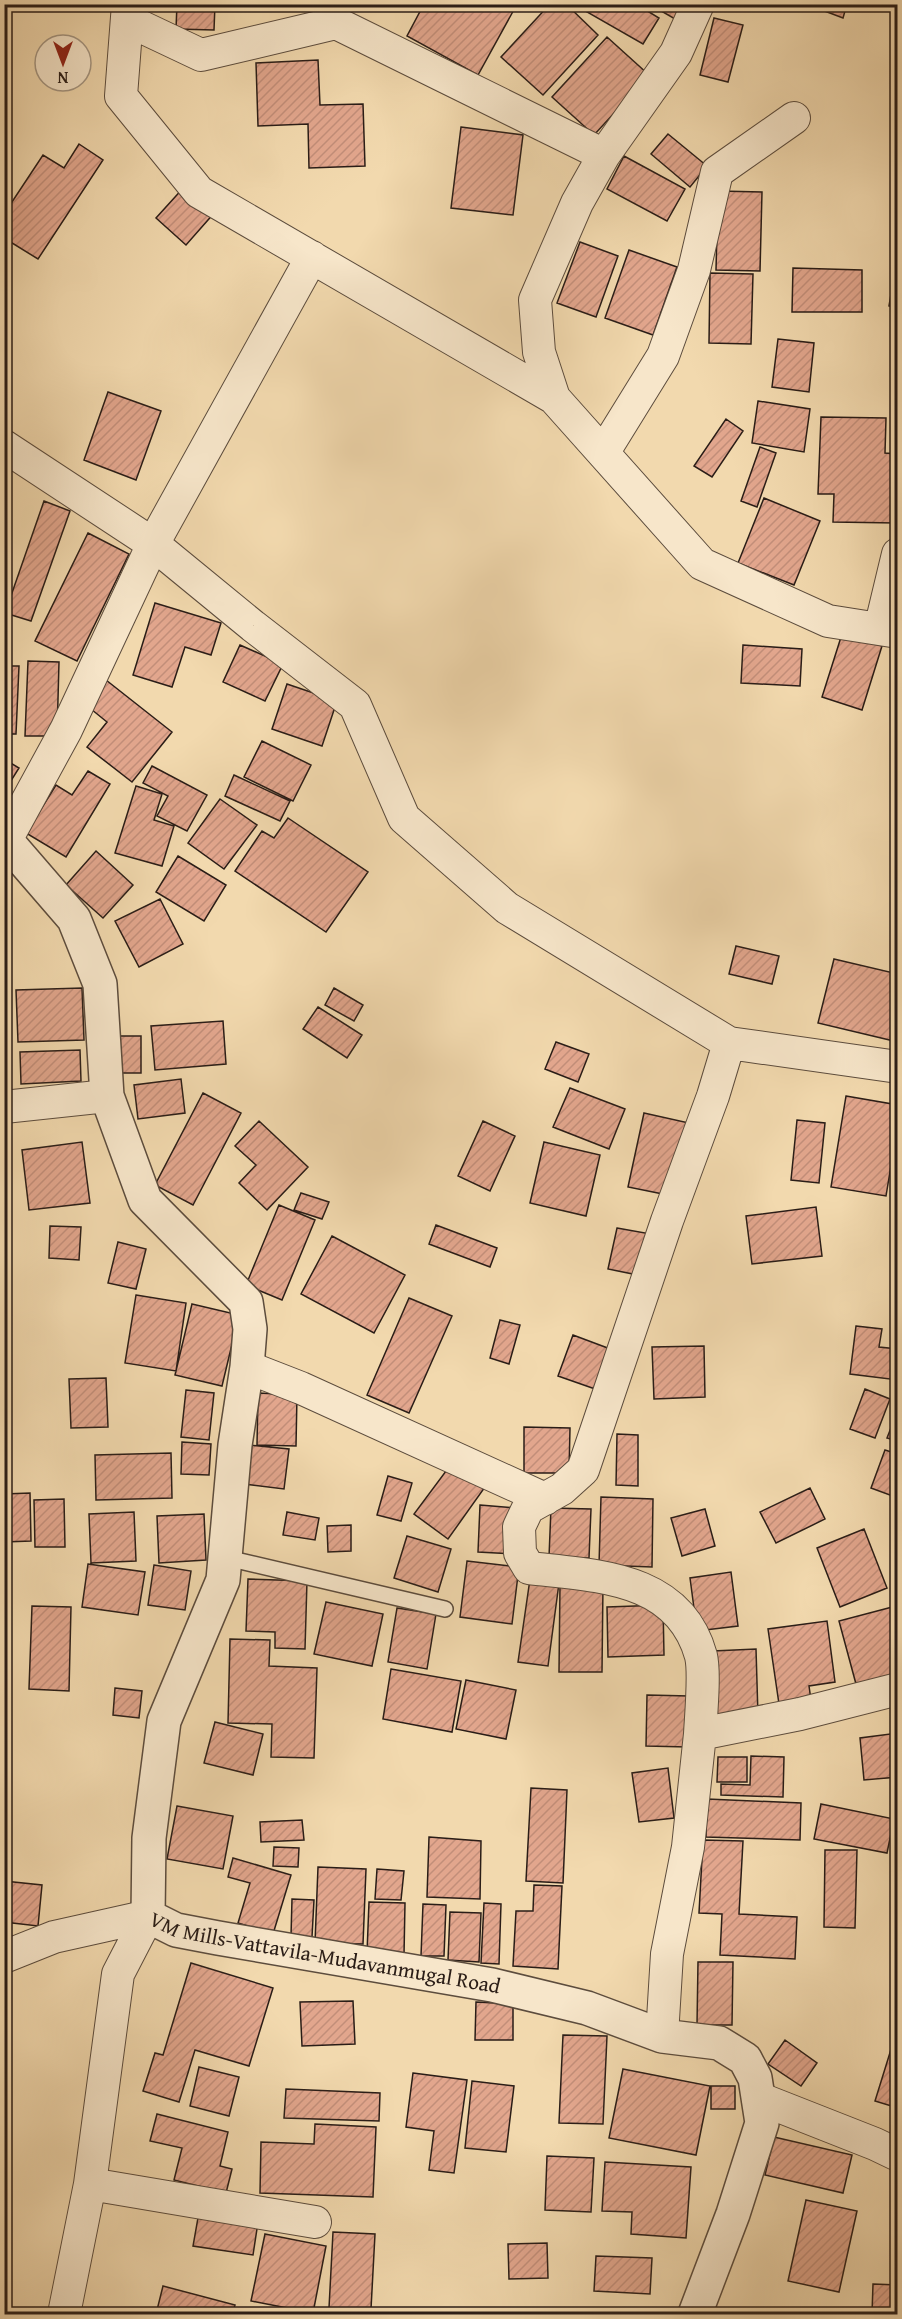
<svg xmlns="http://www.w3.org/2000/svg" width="902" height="2319" font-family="'Gentium Book Plus',serif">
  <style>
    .building { fill: url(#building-hatch); stroke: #2a1d17; stroke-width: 1.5 }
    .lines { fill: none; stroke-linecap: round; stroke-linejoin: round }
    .service-casing { stroke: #5c4c3d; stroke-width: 18 }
    .minor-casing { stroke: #5c4c3d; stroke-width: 34 }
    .tertiary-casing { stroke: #5c4c3d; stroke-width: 36 }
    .service { stroke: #f7e6ca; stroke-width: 15 }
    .minor { stroke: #f7e6ca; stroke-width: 32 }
    .tertiary { stroke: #f7e6ca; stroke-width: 33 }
    .labels { text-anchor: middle; stroke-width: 4.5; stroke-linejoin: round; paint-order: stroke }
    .street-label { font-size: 21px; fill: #2a1d17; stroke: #f7e6ca }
  </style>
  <defs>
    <pattern id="building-hatch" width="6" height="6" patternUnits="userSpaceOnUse" patternTransform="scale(1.5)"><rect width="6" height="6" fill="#e2a68d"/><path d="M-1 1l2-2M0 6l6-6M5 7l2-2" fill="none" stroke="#c28e79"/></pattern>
  </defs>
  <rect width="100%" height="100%" fill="#f2d9ae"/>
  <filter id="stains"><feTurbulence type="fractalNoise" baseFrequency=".00333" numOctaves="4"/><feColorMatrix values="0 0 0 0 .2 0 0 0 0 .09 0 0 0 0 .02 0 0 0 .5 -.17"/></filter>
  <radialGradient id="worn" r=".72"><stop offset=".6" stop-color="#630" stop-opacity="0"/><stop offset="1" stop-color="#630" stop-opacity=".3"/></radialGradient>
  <path class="building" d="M177 4H215L214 30 176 29Z
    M424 4H514L516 6 478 75 407 36Z
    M550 4H566L598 35 543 95 501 57Z
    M581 4H636L659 18 643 44 580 8Z
    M649 4H683L675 19Z
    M806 4H847L843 18Z
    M714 18 743 25 728 82 700 75Z
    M607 37 649 75 594 135 552 97Z
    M318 60 320 105 363 104 365 166 309 168 308 124 258 126 256 63Z
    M461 127 523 135 513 215 451 208Z
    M668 134 707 166 690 187 651 154Z
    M79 144 103 160 38 259 4 238V214L43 155 64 168Z
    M624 156 685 189 667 221 607 189Z
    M185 186 215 212 186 245 156 218Z
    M718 191 762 192 760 271 716 270Z
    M580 242 618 256 596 317 557 303Z
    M629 250 677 267 653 335 605 318Z
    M793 268 862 270V312H792Z
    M895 271H898V308L889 306Z
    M710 273 753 274 751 344 709 343Z
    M778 339 814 343 809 392 772 387Z
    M108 392 161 411 136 480 84 460Z
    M758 401 810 409 804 452 752 443Z
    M821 417 886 418 885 453 897 454 896 523 833 522 834 494H818Z
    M726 419 743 431 712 477 694 466Z
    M760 447 776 453 757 507 741 501Z
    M764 498 820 521 794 585 738 563Z
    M44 501 70 511 31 621 5 613Z
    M88 533 129 554 77 661 35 641Z
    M155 603 221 623 211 655 185 647 172 687 133 675Z
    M842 634 882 646 862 710 822 697Z
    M240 645 283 664 265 701 223 682Z
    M743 645 802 649 800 686 741 683Z
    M28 661 59 662 57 736H25Z
    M4 666H19L16 734H4Z
    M106 680 172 732 132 782 87 747 107 722 86 705Z
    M287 684 337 701 322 746 272 729Z
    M262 741 311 765 293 801 244 777Z
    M4 759 19 768 4 792Z
    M152 766 207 795 187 831 157 816 168 796 143 783Z
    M88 771 110 784 66 857 26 833 56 785 72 795Z
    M234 775 290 801 280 821 225 796Z
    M136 786 162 794 154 820 174 826 162 866 115 853Z
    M220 799 257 825 224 869 188 843Z
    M288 818 368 872 326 932 235 871 262 831 274 838Z
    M96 851 133 885 103 918 66 885Z
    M178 856 226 885 204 921 156 892Z
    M4 880H6V951L4 950Z
    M160 899 183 944 139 967 115 921Z
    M736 946 779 956 772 984 729 974Z
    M834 959 898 974V1042L818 1023Z
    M82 988 84 1040 18 1042 16 990Z
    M334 988 363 1005 354 1021 325 1005Z
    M318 1007 362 1035 347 1058 303 1029Z
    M223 1021 226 1064 155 1070 151 1026Z
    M115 1036H141V1073H115Z
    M556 1042 589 1054 578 1082 545 1069Z
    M80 1050 81 1081 21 1084 20 1052Z
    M181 1079 185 1113 138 1119 134 1085Z
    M570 1088 625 1109 609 1149 553 1127Z
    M203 1093 241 1113 193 1205 155 1185Z
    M846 1096 898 1105V1123L886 1196 831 1187Z
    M644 1113 689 1123 673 1196 628 1187Z
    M797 1120 825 1123 819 1183 791 1180Z
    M259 1121 308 1167 267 1210 239 1183 256 1165 235 1146Z
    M483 1121 515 1136 490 1191 458 1176Z
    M82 1142 90 1203 29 1210 22 1150Z
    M544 1142 600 1155 586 1216 530 1203Z
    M301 1193 329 1202 322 1219 294 1210Z
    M279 1205 315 1220 282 1300 246 1285Z
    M816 1207 822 1256 752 1264 746 1216Z
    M436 1225 497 1248 490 1267 429 1244Z
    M50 1226 81 1227 79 1260 49 1258Z
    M617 1228 651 1234 643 1276 608 1269Z
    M332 1236 405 1275 374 1333 301 1294Z
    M118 1242 146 1249 136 1289 108 1283Z
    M136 1295 186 1303 176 1371 125 1363Z
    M409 1298 452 1316 409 1413 367 1395Z
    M192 1304 239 1315 222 1386 175 1375Z
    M500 1320 520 1325 509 1364 490 1358Z
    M856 1326 882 1329 879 1347 898 1349V1380L850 1374Z
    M573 1335 613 1350 598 1390 558 1376Z
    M704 1346 705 1397 654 1399 652 1347Z
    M106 1378 108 1427 71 1428 69 1379Z
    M865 1389 890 1399 875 1438 850 1429Z
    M186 1390 214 1393 209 1440 181 1437Z
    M258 1393 297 1395 296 1446 257 1445Z
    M898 1410V1441L887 1438Z
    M524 1427 570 1428 569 1473H524Z
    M617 1434 638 1435V1486L616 1485Z
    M182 1442 211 1444 209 1475 181 1474Z
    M249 1445 289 1449 284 1489 244 1484Z
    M885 1450 898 1454V1498L871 1488Z
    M171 1453 172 1498 96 1500 95 1455Z
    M452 1463 485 1487 448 1539 414 1514Z
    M388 1476 412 1483 401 1521 377 1515Z
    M810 1488 825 1519 776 1543 760 1512Z
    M30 1493 31 1541 4 1542V1494Z
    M601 1497 653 1499 652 1567 599 1565Z
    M64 1499 65 1547H35L34 1500Z
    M480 1505 516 1508 514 1554 478 1552Z
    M551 1508 591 1509 589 1558 549 1557Z
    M705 1509 715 1546 682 1556 671 1518Z
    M134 1512 136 1561 91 1563 89 1514Z
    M287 1512 319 1518 315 1540 283 1535Z
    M204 1514 206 1560 159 1563 157 1516Z
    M351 1525V1551L328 1552 327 1526Z
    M864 1529 887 1588 840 1607 817 1548Z
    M407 1536 451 1549 438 1592 394 1578Z
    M467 1561 519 1567 512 1624 460 1617Z
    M88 1564 145 1572 138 1615 82 1607Z
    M154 1565 191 1571 185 1610 148 1605Z
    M731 1572 738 1626 697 1631 690 1578Z
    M248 1579 307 1581 305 1649 275 1648V1632L246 1631Z
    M530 1579 559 1583 548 1666 518 1662Z
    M560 1584H603L602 1672H559Z
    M326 1602 383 1614 372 1666 314 1654Z
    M663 1605 664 1655 608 1657 607 1607Z
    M32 1606 71 1607 69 1691 29 1689Z
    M896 1606 898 1674 856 1684 839 1621Z
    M397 1608 436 1614 427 1669 388 1662Z
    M827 1621 835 1682 809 1686 811 1700 779 1704 768 1629Z
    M230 1639 270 1640 269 1666 317 1668 314 1758 271 1757 272 1724 228 1723Z
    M756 1649 758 1716 715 1718 713 1651Z
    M391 1669 461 1681 452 1732 383 1719Z
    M466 1680 516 1690 506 1739 456 1729Z
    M115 1688 142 1691 139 1718 113 1715Z
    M647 1695 689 1696 688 1747 646 1746Z
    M215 1722 263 1734 253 1775 204 1763Z
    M898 1733V1777L864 1780 860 1738Z
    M751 1756 784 1757 783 1797 721 1795V1784L750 1785Z
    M718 1757H747V1782H717Z
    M668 1768 674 1818 639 1822 632 1773Z
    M531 1788 567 1790 563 1883 526 1881Z
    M707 1799 801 1803 800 1840 706 1837Z
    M821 1804 894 1819 887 1853 814 1839Z
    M177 1806 233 1816 223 1869 167 1859Z
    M302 1820 304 1840 261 1842 260 1822Z
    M429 1837 481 1841 480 1899 427 1897Z
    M703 1840 743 1841 739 1914 797 1917 795 1959 720 1955 722 1914 699 1913Z
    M274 1847 299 1848 298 1867 273 1866Z
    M825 1850H857L855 1928 824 1927Z
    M233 1858 291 1875 273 1934 238 1923 250 1883 228 1877Z
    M318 1867 366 1869 363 1944 315 1943Z
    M377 1869 404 1871 401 1900 375 1899Z
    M4 1881 42 1885 38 1926 4 1922Z
    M534 1885 562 1886 558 1969 513 1966 516 1911H533Z
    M292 1899 314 1900 312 1937 291 1936Z
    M369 1902 405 1903 404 1955 367 1953Z
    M484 1903 501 1904 499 1964 481 1963Z
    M423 1904 446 1905 444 1956H421Z
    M450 1912 481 1913 479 1962 448 1960Z
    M698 1962H733L732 2025H697Z
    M191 1963 273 1988 249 2066 195 2050 179 2102 143 2091 155 2053 163 2055Z
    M353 2001 355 2044 302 2046 300 2002Z
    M476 2002 513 2004V2040H475Z
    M897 2030 898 2031V2108L875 2101Z
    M563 2035 607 2036 603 2124 559 2123Z
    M785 2040 817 2063 801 2086 768 2064Z
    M199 2067 239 2077 229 2116 190 2106Z
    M623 2069 710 2086 696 2155 609 2138Z
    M413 2073 467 2080 454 2173 429 2170 434 2131 406 2127Z
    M472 2081 514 2086 506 2152 465 2148Z
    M711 2086H735V2109H711Z
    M286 2089 380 2093 379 2121 284 2118Z
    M157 2114 228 2132 220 2166 232 2169 226 2193 174 2180 182 2148 150 2141Z
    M315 2124 376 2127 373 2197 260 2193 261 2142 314 2144Z
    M774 2137 852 2155 843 2193 765 2175Z
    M547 2156 594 2158 591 2212 545 2210Z
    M605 2162 691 2167 686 2238 631 2234 632 2212 602 2211Z
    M806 2200 857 2211 839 2292 788 2281Z
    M199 2212 258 2222 253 2255 193 2246Z
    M333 2232 375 2234 371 2309 329 2308Z
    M265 2234 326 2246 313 2313 251 2301Z
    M547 2243 548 2278 509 2279 508 2244Z
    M596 2256 652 2258 650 2294 594 2291Z
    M873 2284 898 2285V2314H872Z
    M163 2286 235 2305 232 2314H156Z"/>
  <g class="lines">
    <defs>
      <path id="service" d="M227 1558 445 1609"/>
      <path id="minor" d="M128 4 121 96 199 192 554 398
        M698 4 676 53 604 155 577 203 535 300 539 352 554 398 702 564 828 621 898 632
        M127 20 201 55 336 23 604 155
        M4 446 153 544 253 626 355 705 404 818 507 908 729 1043 898 1067
        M603 453 663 356 694 270 717 172 794 118
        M880 629 898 554
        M6 840 66 730 153 544 312 257
        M4 1107 107 1096
        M247 1367 301 1388 545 1499
        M700 1734C701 1715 705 1673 701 1656 679 1576 596 1576 529 1568L520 1553 519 1527 528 1508 562 1489 583 1470 667 1221 713 1096 729 1043
        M4 1957 54 1937 148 1916
        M662 2036 667 1954 688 1847 700 1734 800 1714 898 1689
        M758 2098 875 2144 898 2155
        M90 2184 315 2222
        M64 2314 90 2184 118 1974 148 1916"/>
      <g id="tertiary">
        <path id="s1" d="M4 838 74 919 100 984 107 1096 145 1200 246 1302 250 1329 247 1367 235 1445 223 1580 164 1721 149 1838 148 1916 176 1930 218 1938 492 1985 587 2008 662 2036 719 2043 745 2059 755 2078 762 2123 733 2214 695 2314"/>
      </g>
    </defs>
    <use href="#service" class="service-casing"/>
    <use href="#minor" class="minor-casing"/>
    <use href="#tertiary" class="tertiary-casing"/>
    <use href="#service" class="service"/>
    <use href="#minor" class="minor"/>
    <use href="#tertiary" class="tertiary"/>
  </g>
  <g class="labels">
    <g class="street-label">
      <text dy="7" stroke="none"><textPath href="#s1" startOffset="1354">VM Mills-Vattavila-Mudavanmugal Road</textPath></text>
    </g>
  </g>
  <rect width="902" height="2319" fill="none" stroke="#f2d9ae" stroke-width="24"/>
  <rect x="6" y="6" width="890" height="2307" fill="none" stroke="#2a1d17" stroke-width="3"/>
  <rect x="12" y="12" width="878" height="2295" fill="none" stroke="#2a1d17" stroke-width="1.5"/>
  <g transform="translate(63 63) rotate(180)"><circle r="28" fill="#f7e6ca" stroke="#a59682" stroke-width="1.5"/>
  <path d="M0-4.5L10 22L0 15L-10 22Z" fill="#8f2418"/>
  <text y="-9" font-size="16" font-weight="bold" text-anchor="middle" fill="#2a1d17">N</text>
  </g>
  <rect width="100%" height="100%" filter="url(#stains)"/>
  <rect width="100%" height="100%" fill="url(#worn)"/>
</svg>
